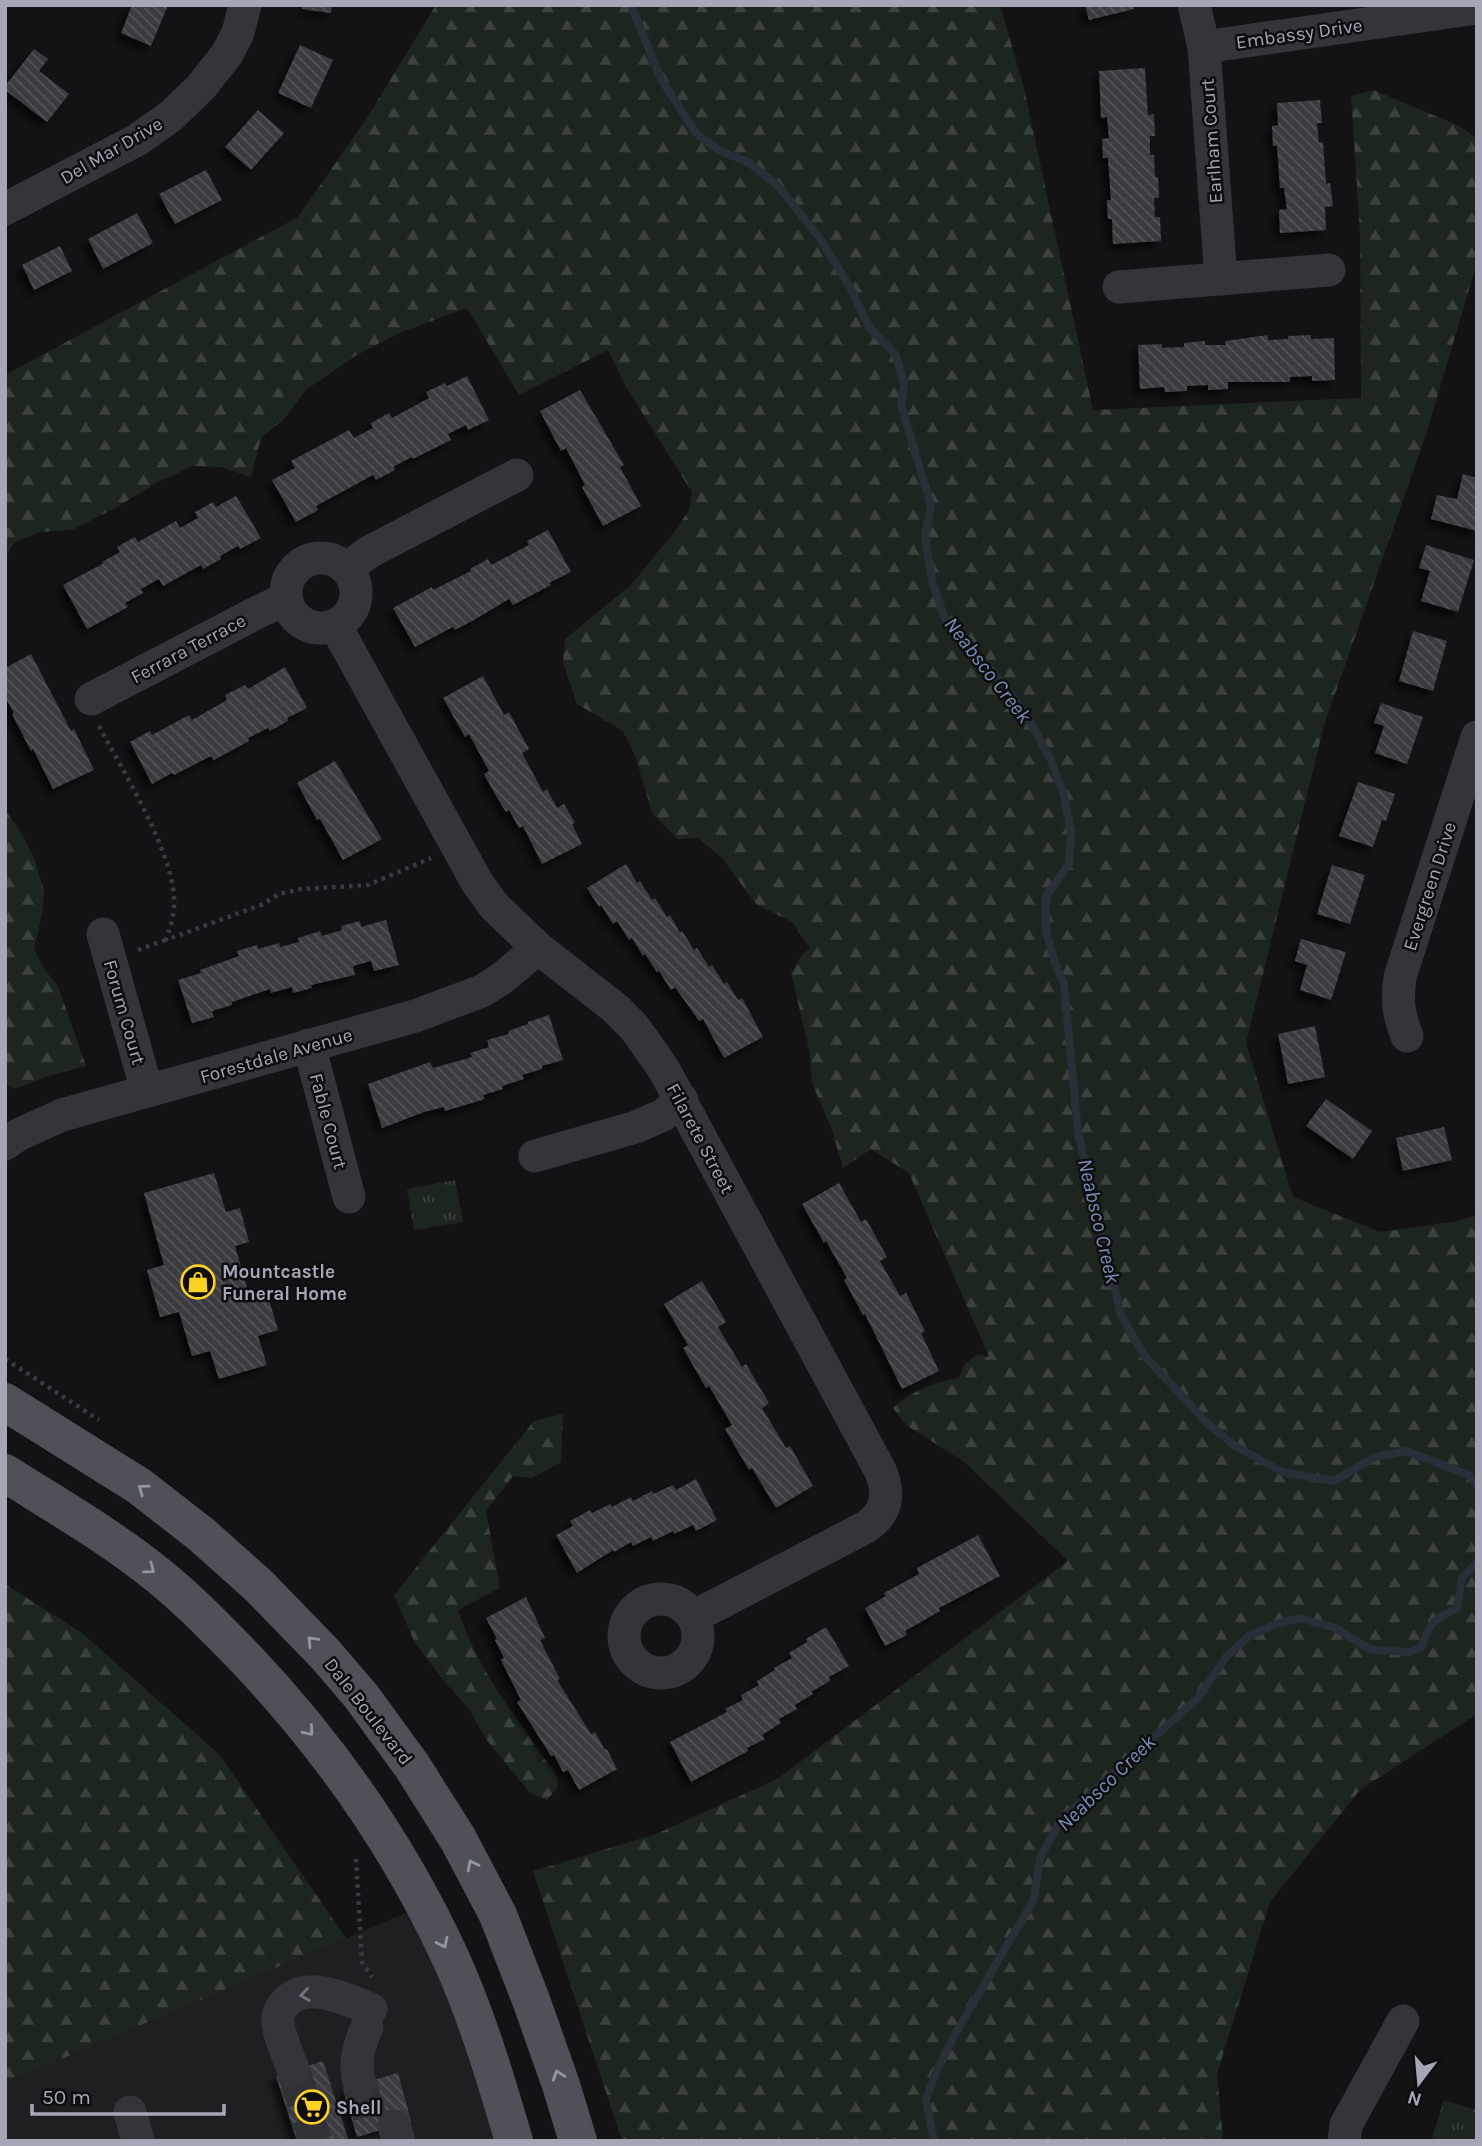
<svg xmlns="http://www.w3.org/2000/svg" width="1482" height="2146" font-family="Karla,sans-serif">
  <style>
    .built { fill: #1f1f22 }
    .forest { fill: url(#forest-firs) }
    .park { fill: url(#park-tufts) }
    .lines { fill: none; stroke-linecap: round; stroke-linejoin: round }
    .stream { stroke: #292f39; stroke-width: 8 }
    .building { fill: url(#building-back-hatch); filter: url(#shadow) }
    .minor-tunnel { stroke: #303135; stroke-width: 33; stroke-dasharray: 33 17; stroke-linecap: butt }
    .path { stroke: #3a3b41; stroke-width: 4.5; stroke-dasharray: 3.5 5; stroke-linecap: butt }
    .minor { stroke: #34343a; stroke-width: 33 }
    .major { stroke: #505059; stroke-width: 38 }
    .oneway { stroke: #9396a3 }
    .oneway2 { stroke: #72737e }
    .labels { text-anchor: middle; stroke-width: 5; stroke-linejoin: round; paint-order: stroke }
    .street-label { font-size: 19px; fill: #a4a7b6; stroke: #0e0e10 }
    .poi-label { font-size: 19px; font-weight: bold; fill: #a4a7b6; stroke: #0e0e10; text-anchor: start }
    .water-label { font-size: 21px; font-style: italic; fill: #788fb3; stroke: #0e0e10 }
  </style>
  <defs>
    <pattern id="forest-firs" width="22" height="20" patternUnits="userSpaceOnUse" patternTransform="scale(1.75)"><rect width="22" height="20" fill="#1d251f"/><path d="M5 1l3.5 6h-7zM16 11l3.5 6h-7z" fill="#3b423d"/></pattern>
    <pattern id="park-tufts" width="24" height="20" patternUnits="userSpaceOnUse" patternTransform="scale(1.75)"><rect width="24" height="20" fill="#1d251f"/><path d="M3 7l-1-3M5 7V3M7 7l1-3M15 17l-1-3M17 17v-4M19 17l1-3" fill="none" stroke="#3b423d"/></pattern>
    <pattern id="building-back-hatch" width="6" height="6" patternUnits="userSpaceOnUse" patternTransform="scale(1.75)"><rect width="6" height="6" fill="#3a3b40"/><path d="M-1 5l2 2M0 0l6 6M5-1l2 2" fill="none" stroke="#545459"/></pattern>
    <filter id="shadow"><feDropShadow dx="-6" dy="6" stdDeviation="3.5" flood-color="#0009"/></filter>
  </defs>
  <rect width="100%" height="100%" fill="#131315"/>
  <path class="built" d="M424 1905 514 2141H5V2083Z"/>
  <path class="forest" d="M436 5H1000L1024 88 1093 410 1361 398 1360 233 1351 96 1374 90 1459 126 1477 138V262L1426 435 1324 725 1246 1043 1293 1197 1380 1232 1458 1221 1477 1215V1714L1360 1790 1270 1902 1217 2074 1223 2141H622L533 1871 656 1834 777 1779 1068 1561 963 1461 906 1425 893 1408C910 1392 936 1381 959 1378L964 1365 978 1354 989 1357 909 1173 871 1149 843 1168 832 1130 812 1083 810 1053 791 973 802 955 810 948 792 922 756 904 722 858 698 838 678 839 652 813 635 755 623 731 577 704 563 662 565 639 631 585 675 531 689 510 692 492 626 387 608 350 519 395 467 308 399 333 355 356 306 390 284 419 261 438 251 477 221 467 193 466 156 483 117 507 72 530 40 532 14 543 5 558V375L298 217 367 118Z
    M5 810 19 829 34 858 44 890 43 909 34 949 45 970 58 986 86 1066 48 1076 14 1089 5 1084Z
    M563 1414 561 1462 532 1478 513 1476 486 1511 500 1588 458 1610C478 1672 521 1724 558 1777L557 1788 547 1800 530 1793 486 1739 469 1709 444 1681 415 1643 394 1595 534 1421Z
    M5 1584 82 1633 219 1754 346 1938 5 2083Z"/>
  <path class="park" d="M455 1180 463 1222 414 1230 407 1189Z
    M1444 2100 1477 2110V2141H1442L1432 2138Z"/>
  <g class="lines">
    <path class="stream" d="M631 5 661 79 696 133 720 151 748 162 777 185 819 237 851 289 869 327 896 355 904 384 901 405 931 505 925 537 933 584 946 622 1003 684 1029 720 1050 758 1064 795 1071 833 1069 864 1046 896V930L1054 960 1064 984 1078 1133 1121 1315 1143 1354 1207 1423 1235 1446 1282 1472 1334 1481 1375 1457 1406 1451 1469 1475 1477 1485
      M934 2141 926 2100 936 2072 954 2036 1034 1899 1040 1858 1060 1821 1198 1698 1226 1657 1249 1636 1276 1624 1300 1618 1335 1628 1372 1650 1411 1652 1422 1646C1430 1621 1434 1620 1457 1608L1462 1578 1477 1563"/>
  </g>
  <path class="building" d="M132 5H168L151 46 121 33Z
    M303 5H332L331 13 302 9Z
    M1085 5H1133L1134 9 1089 20Z
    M300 45 333 60 311 108 278 93Z
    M34 49 48 59 39 71 69 94 47 122 5 90V86Z
    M1145 68 1148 115 1154 114 1155 136H1150V155H1154L1155 177H1158L1159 198H1154L1155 217H1160L1161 241 1113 244 1112 219H1108L1107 200H1111L1108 158H1103L1102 139 1109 138 1107 117 1101 118 1099 71Z
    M1320 100 1322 123H1317L1319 143 1323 142 1326 184 1330 183 1333 206 1325 207 1326 230 1280 233 1279 210 1287 209 1284 188H1280L1277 146H1273L1272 126 1278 125 1277 103Z
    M258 110 284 133 251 170 225 147Z
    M206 170 222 200 175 224 159 194Z
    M137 213 153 243 103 269 88 239Z
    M60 246 72 271 34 290 22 265Z
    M1268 335V340L1288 339V336L1311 335V339L1334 338 1335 380 1312 381V376L1290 377V382H1228V389L1208 390V385L1187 386V391L1165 392 1164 387 1140 389 1138 345 1162 344V348L1184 347V343L1205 341V345H1226L1225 341Z
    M467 376 489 420 468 430 466 425 448 434 451 440 413 459 412 457 393 467 395 470 376 480 373 475 316 506 318 510 296 522 272 480 295 468 291 461 349 430 354 438 373 428 371 423 389 413 392 418 429 398 426 392 445 383 447 386Z
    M580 390 624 465 620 467 641 506 603 526 582 487 585 485 566 448 561 451 540 411Z
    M1463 474 1477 478V531L1431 519 1437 495 1457 499Z
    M236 496 261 538 240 549 238 546 220 556 221 559 203 569 201 565 163 586 159 579 141 589 143 593 125 603 128 607 87 629 63 585 104 563 102 562 120 552 117 547 135 537 138 542 176 521 180 528 198 518 195 512 213 502 216 507Z
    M548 530 571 572 549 583 551 585 513 605 509 599 474 620 455 630 453 627 415 647 393 608 432 587 433 590 471 571 470 569 488 559 491 565 529 545 527 541Z
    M1426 545 1474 560 1458 612 1421 601 1430 571 1419 568Z
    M1413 631 1447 641 1433 691 1399 681Z
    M31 654 71 731 74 729 94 770 53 789 33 749 31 751 12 714 14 713 5 697V668Z
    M285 667 307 708 287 718 288 721 270 731 268 728 248 738 249 741 214 760 211 756 174 775 172 773 152 784 130 742 150 731 152 735 189 715 192 720 227 700 225 695 245 685 248 689Z
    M483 676 504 715 509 712 529 749 522 753 543 792 547 789 557 808 564 804 575 823 572 824 582 844 542 864 523 826 519 828 509 810 506 812 495 794 484 774 489 771 469 734 465 737 443 698Z
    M1381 703 1423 717 1407 764 1375 753 1384 726 1374 723Z
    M335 761 382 839 343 860 320 819 317 820 297 783Z
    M1358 782 1395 794 1386 821 1382 820 1373 847 1339 836Z
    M626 864 637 883 640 881 652 900 655 898 667 917 670 915 680 933 682 931 694 950 697 948 709 967 712 965 724 984 727 982 738 1000 742 998 763 1037 724 1058 703 1019 699 1021 675 987 671 990 659 971 657 972 645 954 643 956 632 938 629 940 617 921 613 924 601 905 599 907 587 888Z
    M1332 865 1365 875 1350 924 1317 914Z
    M386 920 399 965 374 971 371 961 353 966 355 975 311 985 312 988 293 993 292 987 271 993 270 989 232 1002V1005L212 1011 214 1017 192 1023 178 980 201 973 200 970 239 956 237 951 257 945 258 949 279 943 280 947 299 942 298 938 320 931 322 936 342 930 341 926 360 921 361 927Z
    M1301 939 1346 952 1331 1000 1300 990 1307 965 1295 961Z
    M549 1015 563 1060 542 1066V1069L522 1075 524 1079 502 1086 503 1089 483 1095 485 1099 445 1111 444 1107 424 1112 382 1128 368 1084 430 1062 433 1068 472 1057 470 1053 489 1047 487 1040 509 1034 508 1031 528 1024V1022Z
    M1315 1026 1325 1077 1288 1084 1278 1034Z
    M1326 1099 1372 1131 1353 1159 1306 1126Z
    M1444 1127 1452 1160 1403 1171 1396 1138Z
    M214 1173 226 1212 240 1208 249 1242 235 1246 250 1298 267 1293 278 1330 258 1336 267 1365 219 1379 210 1351 192 1356 179 1312 160 1317 147 1270 164 1265 144 1193Z
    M839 1183 861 1222 866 1219 887 1257 880 1261 900 1296 906 1293 925 1331 921 1333 939 1371 902 1389 865 1314 863 1315 844 1280 847 1278 826 1241 824 1243 802 1204Z
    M702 1281 726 1322 718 1327 742 1367 746 1364 769 1403 762 1408 786 1448 790 1446 813 1486 776 1508 752 1468 749 1470 725 1429 732 1425 709 1386 706 1388 683 1348 688 1345 664 1304Z
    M696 1479 717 1520 696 1531 693 1525 674 1534 673 1531 653 1541 651 1537 633 1546 631 1542 614 1552 613 1550 577 1573 556 1535 573 1526 570 1521 590 1510 592 1513 610 1504 612 1507 631 1497 633 1501 652 1491 653 1494 673 1485 676 1490Z
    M978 1535 1000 1576 939 1608 940 1611 905 1631 907 1635 885 1646 865 1608 886 1596 884 1593 919 1574 917 1568Z
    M526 1597 545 1638 540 1640 560 1679 557 1680 591 1734 595 1732 605 1750 607 1749 617 1769 579 1790 568 1770 563 1772 554 1755 551 1756 517 1702 521 1700 501 1660 504 1658 495 1640 497 1639 486 1618Z
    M826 1627 849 1666 829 1677 830 1681 811 1692 813 1694 795 1705 797 1709 779 1719 781 1723 762 1735 765 1739 747 1748 748 1751 691 1782 670 1742 727 1712 725 1709 743 1700 741 1695 759 1685 757 1681 775 1670 774 1668 792 1658 789 1653 807 1642 806 1639Z
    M323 2061 348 2139 342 2141H297L276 2076Z
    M398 2073 411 2121 357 2137 343 2089Z"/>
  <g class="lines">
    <path class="minor-tunnel" d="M294 2071 315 2141
      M360 2084 375 2132"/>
    <path class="path" d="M99 726C122 770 172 849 174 898 175 913 171 926 166 940L261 905 279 894 301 889 368 885 431 858
      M138 950 165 940
      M5 1359 99 1420
      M356 1859 362 1962 372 1977"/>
    <path class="minor" d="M1194 5 1204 47 1221 279
      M1204 47 1477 8
      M5 209 137 140 171 116 201 87 227 54 238 33 245 5
      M1119 287 1329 270
      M286 593a35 35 0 1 1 70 0a35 35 0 1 1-70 0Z
      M350 571 357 561 369 552 517 475
      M335 625 478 884 495 907 538 948 615 1008 634 1027 663 1068 880 1470C890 1493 888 1512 866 1527L693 1617
      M91 699 258 612 277 603 288 604
      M103 934 147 1091
      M1407 1036C1398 1014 1397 1000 1400 977L1477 737
      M309 1045 349 1197
      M5 1144 18 1135 62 1115 415 1016 482 991 501 979 538 948
      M535 1156 636 1127 663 1115 682 1100
      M624 1636a37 37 0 1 1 74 0a37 37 0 1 1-74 0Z
      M294 2071C289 2057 277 2032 278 2019 278 2011 283 2005 288 2000 310 1981 348 2000 371 2009
      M360 2084C353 2064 359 2045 367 2027
      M130 2112 138 2141
      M394 2126 399 2141
      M1344 2141 1346 2125 1403 2021"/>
    <path class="major" d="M5 1402 139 1486 202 1535 259 1586 325 1654 361 1696 412 1766 458 1839 498 1915 531 2000 561 2085 578 2141
      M5 1473C57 1506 111 1537 159 1576 191 1602 219 1631 247 1660 331 1749 401 1849 452 1961 478 2019 496 2080 514 2141"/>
  </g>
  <defs><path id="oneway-chevron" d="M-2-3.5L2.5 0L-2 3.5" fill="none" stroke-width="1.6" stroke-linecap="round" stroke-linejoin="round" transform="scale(1.75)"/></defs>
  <g class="oneway">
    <use href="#oneway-chevron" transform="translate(143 1489) rotate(-144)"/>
    <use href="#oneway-chevron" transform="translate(150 1569) rotate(37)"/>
    <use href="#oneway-chevron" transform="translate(312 1641) rotate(-134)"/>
    <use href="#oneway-chevron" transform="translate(309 1731) rotate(50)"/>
    <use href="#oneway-chevron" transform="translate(472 1865) rotate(-118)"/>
    <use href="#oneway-chevron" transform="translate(443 1943) rotate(64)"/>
    <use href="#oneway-chevron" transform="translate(558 2075) rotate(-109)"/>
  </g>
  <use class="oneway2" href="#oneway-chevron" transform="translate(305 1995) rotate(172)"/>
  <defs>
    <symbol id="shop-ring" viewBox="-11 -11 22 22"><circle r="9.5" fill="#0e0e10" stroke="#fcd324" stroke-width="1.5"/><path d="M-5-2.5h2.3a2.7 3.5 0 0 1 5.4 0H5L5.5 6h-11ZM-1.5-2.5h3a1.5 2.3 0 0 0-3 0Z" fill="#fcd324"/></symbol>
    <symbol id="supermarket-ring" viewBox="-11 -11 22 22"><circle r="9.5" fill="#0e0e10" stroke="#fcd324" stroke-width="1.5"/><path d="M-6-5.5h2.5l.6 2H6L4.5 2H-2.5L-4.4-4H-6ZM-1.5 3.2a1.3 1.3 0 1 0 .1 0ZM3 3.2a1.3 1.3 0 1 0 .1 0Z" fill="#fcd324"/></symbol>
  </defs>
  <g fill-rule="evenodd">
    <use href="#shop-ring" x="179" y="1263" width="38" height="38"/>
    <use href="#supermarket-ring" x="293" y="2088" width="38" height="38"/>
  </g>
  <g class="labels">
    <g class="street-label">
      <text transform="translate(1299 33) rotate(-8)" y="7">Embassy Drive</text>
      <text transform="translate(1211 141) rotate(-94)" y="7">Earlham Court</text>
      <text transform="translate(111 150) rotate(-30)" y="7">Del Mar Drive</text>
      <text transform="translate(188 648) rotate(-28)" y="7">Ferrara Terrace</text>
      <text transform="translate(1429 886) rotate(-72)" y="7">Evergreen Drive</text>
      <text transform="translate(125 1012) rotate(74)" y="7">Forum Court</text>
      <text transform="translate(276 1055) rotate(-16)" y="7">Forestdale Avenue</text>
      <text transform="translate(329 1121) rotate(75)" y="7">Fable Court</text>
      <text transform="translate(701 1138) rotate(62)" y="7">Filarete Street</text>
      <text transform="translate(369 1711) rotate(52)" y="7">Dale Boulevard</text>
    </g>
    <g class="poi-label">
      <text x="222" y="1278">Mountcastle<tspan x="222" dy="22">Funeral Home</tspan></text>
      <text x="336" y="2114">Shell</text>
    </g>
    <g class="water-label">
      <text transform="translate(988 670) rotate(52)" y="7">Neabsco Creek</text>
      <text transform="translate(1099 1221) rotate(77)" y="7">Neabsco Creek</text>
      <text transform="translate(1106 1783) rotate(-44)" y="7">Neabsco Creek</text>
    </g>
  </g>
  <rect width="1482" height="2146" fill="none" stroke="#a4a7b6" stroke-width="14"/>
  <g transform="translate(1419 2083) rotate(196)" stroke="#0e0e10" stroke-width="5" paint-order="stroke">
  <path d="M0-5L12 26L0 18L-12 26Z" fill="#a4a7b6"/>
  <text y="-10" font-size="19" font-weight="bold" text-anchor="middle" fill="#a4a7b6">N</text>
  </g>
  <path d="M32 2104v10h192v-10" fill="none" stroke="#a4a7b6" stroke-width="3.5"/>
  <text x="42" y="2104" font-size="21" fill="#a4a7b6" stroke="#0e0e10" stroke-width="5" paint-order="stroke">50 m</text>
</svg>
